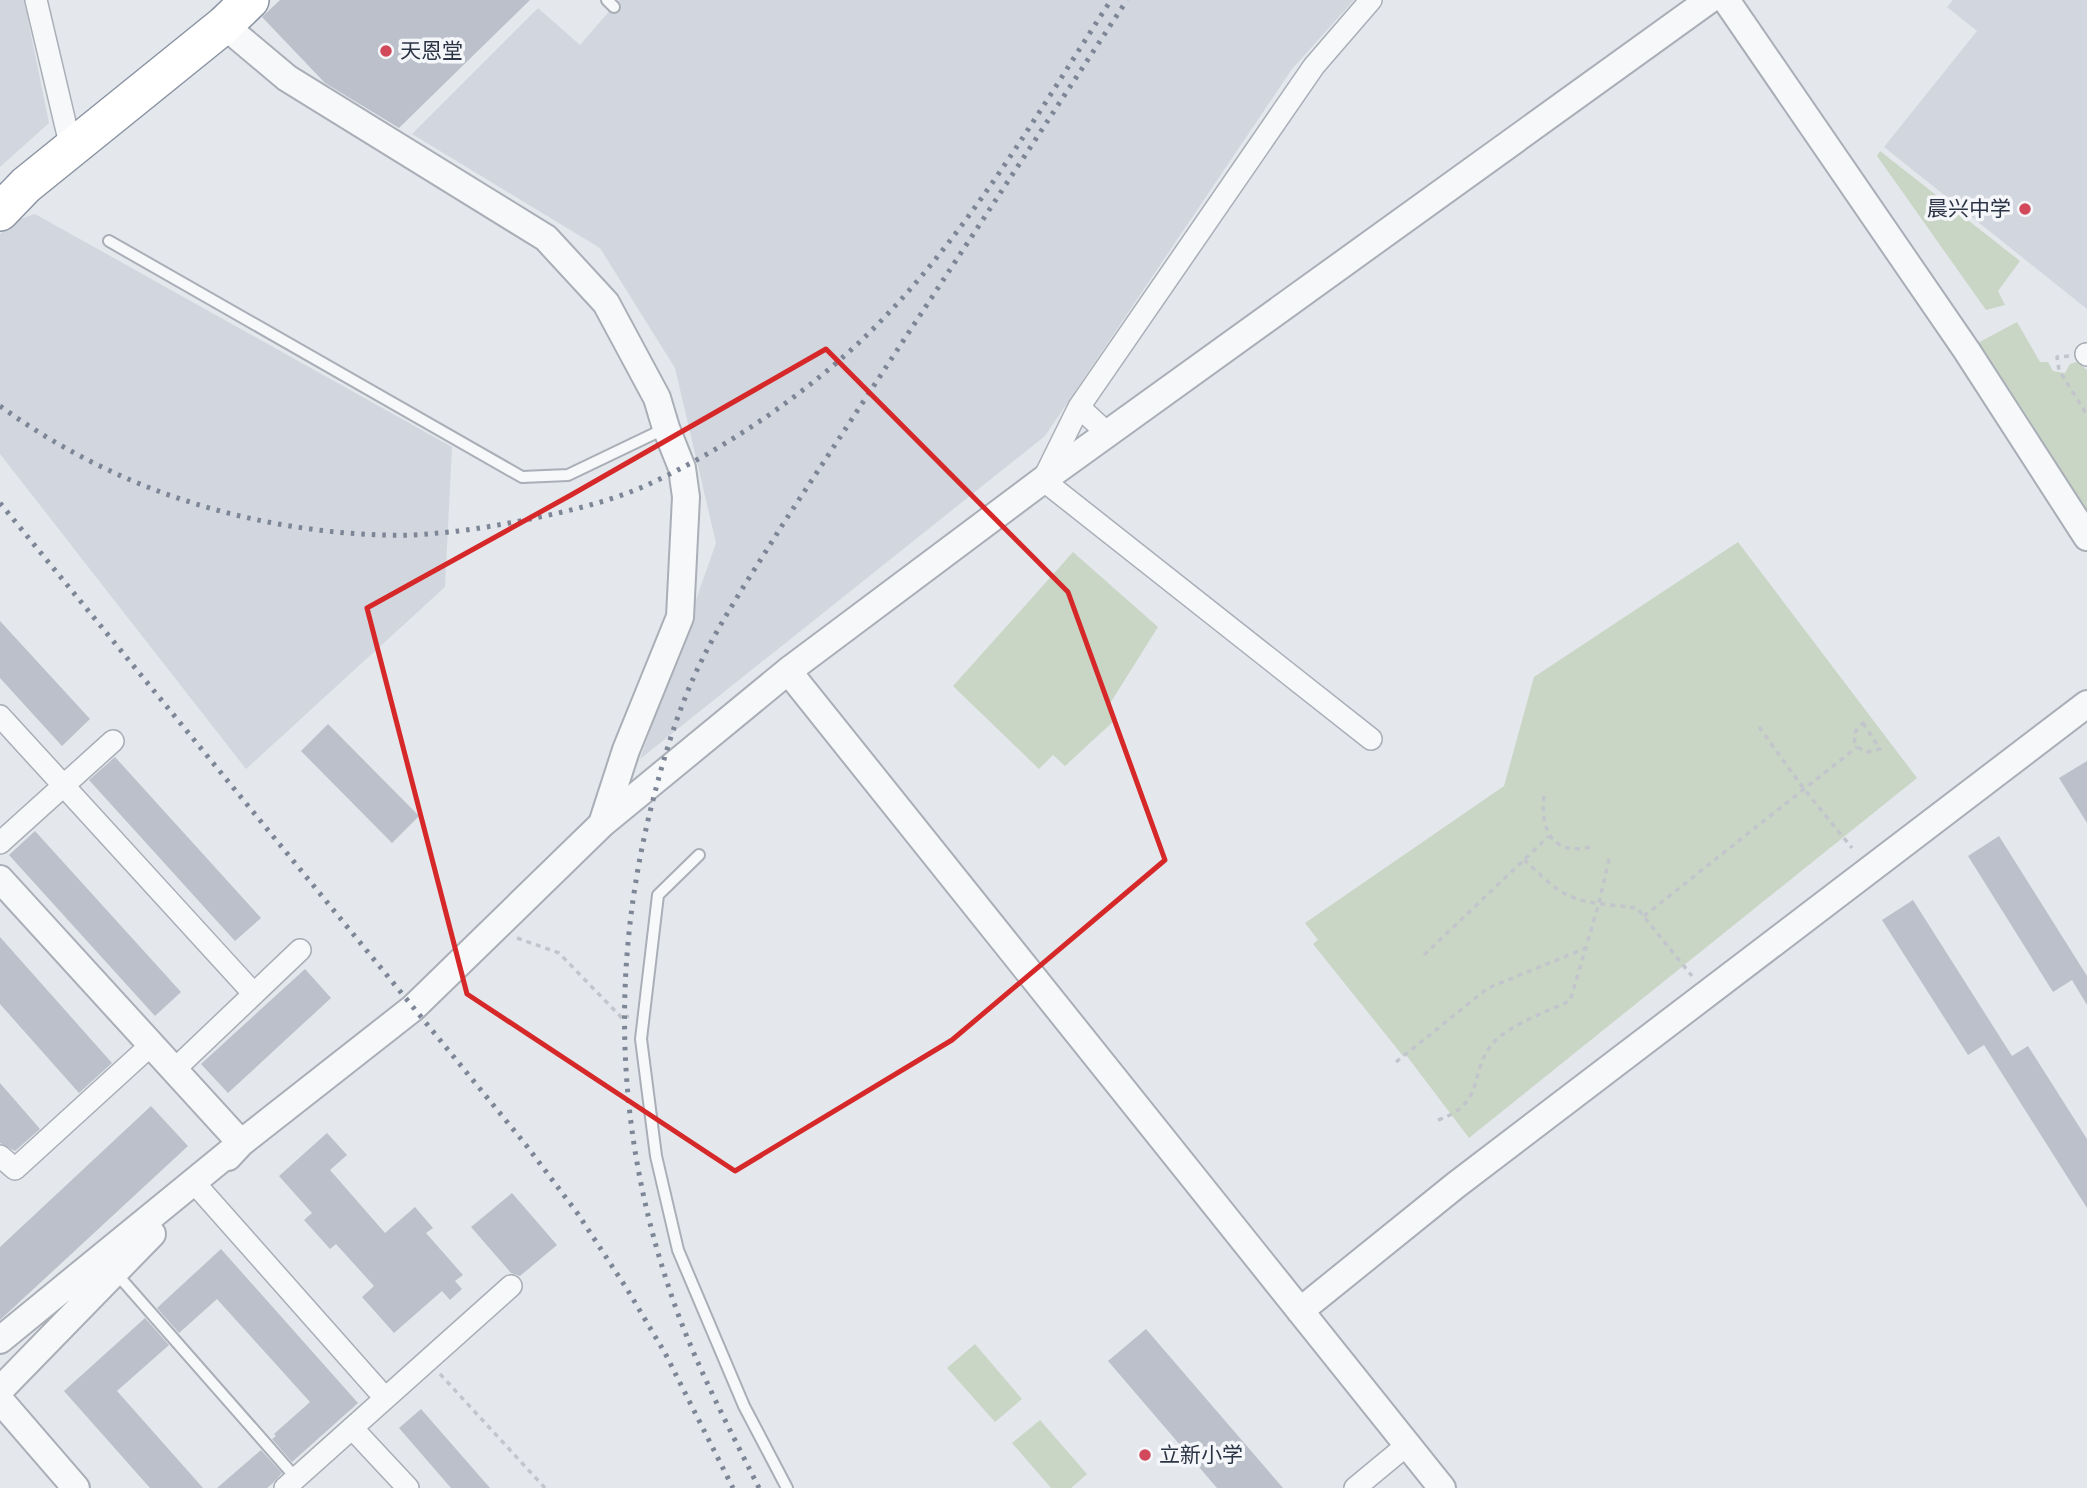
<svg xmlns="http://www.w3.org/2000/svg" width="2087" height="1488" font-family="Rubik,'Noto Sans SC',sans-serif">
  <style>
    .built { fill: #d2d6de }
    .green { fill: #c9d6c5 }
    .building { fill: #bbc0ca }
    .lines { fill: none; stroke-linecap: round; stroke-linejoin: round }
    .service-casing { stroke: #a9aeb7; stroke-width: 14 }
    .minor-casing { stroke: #a9aeb7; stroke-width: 24 }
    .tertiary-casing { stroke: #a9aeb7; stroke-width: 30 }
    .trunk-casing { stroke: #8b94a3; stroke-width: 40 }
    .path { stroke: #c2c5cb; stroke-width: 3.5; stroke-dasharray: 5 5; stroke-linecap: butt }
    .service { stroke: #f7f8fa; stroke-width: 10 }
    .minor { stroke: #f7f8fa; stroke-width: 21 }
    .tertiary { stroke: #f7f8fa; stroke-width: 26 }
    .trunk { stroke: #fff; stroke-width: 37 }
    .rail { stroke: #7d8696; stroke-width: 5; stroke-dasharray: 3.5 7; stroke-linecap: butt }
    .marked { fill: none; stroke: #d62828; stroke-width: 5; stroke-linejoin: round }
    .poi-dot { fill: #d1495b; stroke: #f4f6f9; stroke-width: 2.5 }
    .labels { text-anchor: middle; stroke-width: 7; stroke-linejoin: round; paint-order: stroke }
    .poi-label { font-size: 21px; fill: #2b3445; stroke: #f4f6f9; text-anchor: start }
  </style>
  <rect width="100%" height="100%" fill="#e4e7ec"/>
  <path class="built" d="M0 0H24L49 123 0 167Z
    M619 0H1354L1292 69 1045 436 640 759 716 543 675 368 600 248 412 134 538 8 580 45Z
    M1953 0H2087V309L1884 147 1977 31 1947 7Z
    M35 214 452 447 445 587 246 769 0 454V234L12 222Z"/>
  <path class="green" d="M1880 151 2020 261 1998 291 2005 305 1986 310 1877 156Z
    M2017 322 2040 362H2048L2053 371 2065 373 2070 364 2077 362 2087 370V512L1974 345Z
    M1738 542 1917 778 1469 1138 1406 1055 1403 1056 1313 944 1318 940 1305 923 1504 786 1534 677Z
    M1073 552 1158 627 1109 705 1115 720 1065 766 1053 755 1039 769 953 686Z
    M975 1344 1022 1399 995 1422 947 1368Z
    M1040 1420 1087 1474 1071 1488H1051L1012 1443Z"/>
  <path class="building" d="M280 0H530L399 128 325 83 262 17Z
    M0 621 90 719 62 746 0 678Z
    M328 724 419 816 392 843 301 751Z
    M115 757 261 918 235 941 89 780Z
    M2087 761V823L2059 778Z
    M35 831 181 992 155 1016 9 855Z
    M1999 836 2087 976V1005L2072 980 2053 992 1968 856Z
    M1913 900 2012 1056 2028 1046 2087 1139V1208L1984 1045 1968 1055 1882 920Z
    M0 937 112 1063 79 1093 0 1004Z
    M305 969 331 998 228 1093 201 1064Z
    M0 1083 40 1129 15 1151 0 1143Z
    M151 1106 188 1146 0 1320V1247Z
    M327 1133 347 1155 330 1170 385 1233 415 1207 433 1228 426 1233 463 1275 455 1281 462 1289 450 1300 442 1291 394 1333 362 1297 374 1286 336 1244 330 1249 304 1220 312 1213 279 1176Z
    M512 1193 557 1245 520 1276 511 1273 471 1227Z
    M221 1249 358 1403 292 1462 272 1439 276 1436 274 1434 310 1402 217 1299 179 1333 157 1308Z
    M145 1318 169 1345 117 1391 203 1488H150L64 1391Z
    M1146 1329 1283 1488H1217L1108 1361Z
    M421 1409 490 1488H451L399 1428Z
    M261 1450 282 1473 273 1483 267 1488H217Z"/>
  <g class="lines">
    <defs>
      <path id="service" d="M607 0 614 7
        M109 241 522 477 568 475 666 428
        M699 855 658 895 641 1039 656 1156 678 1250 744 1406 787 1488
        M115 1272 296 1478"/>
      <path id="minor" d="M36 0 71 148
        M2086 354 2087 355
        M1079 407 1108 434
        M0 716 254 994
        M1371 739 1043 480 1079 407 1314 66 1371 0
        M0 843 113 741
        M174 1070 300 950
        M0 1156 15 1169 151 1045
        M198 1187 385 1398
        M352 1428 408 1488
        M285 1488 511 1286
        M1355 1488 1407 1445"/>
      <path id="tertiary" d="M1726 0 1967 351 2087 537
        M788 671 1442 1488
        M602 824 788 671 1043 480 1709 0
        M0 879 241 1143 228 1157
        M1300 1311 1456 1185 2087 704
        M0 1340 241 1143 413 1008 602 824 626 750 680 617 686 497 682 468 666 428 657 398 606 303 546 238 287 78 224 25
        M0 1390 152 1234
        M0 1400 76 1488"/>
      <path id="trunk" d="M0 212 26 185 224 25 250 0"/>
    </defs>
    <use href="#service" class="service-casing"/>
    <use href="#minor" class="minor-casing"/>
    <use href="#tertiary" class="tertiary-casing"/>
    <use href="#trunk" class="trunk-casing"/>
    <path class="path" d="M2069 356 2057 357 2059 370 2087 415
      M1863 723 1880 749 1867 752 1857 747C1852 737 1854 730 1863 723Z
      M1759 727 1804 789 1852 848
      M1544 796C1540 834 1555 857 1595 846
      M1524 860C1539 873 1554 890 1572 897 1592 905 1616 905 1637 908L1692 976
      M1644 916 1857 747
      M517 938 559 953 622 1018 629 1016
      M1424 955 1549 836
      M1396 1062 1488 988 1586 948
      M1438 1120C1487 1103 1468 1072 1493 1043 1509 1025 1548 1011 1570 1001L1599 903 1609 859
      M440 1374 545 1488"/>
    <use href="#service" class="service"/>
    <use href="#minor" class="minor"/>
    <use href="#tertiary" class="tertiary"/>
    <use href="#trunk" class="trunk"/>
    <path class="rail" d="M0 406C99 478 214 520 336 532 369 535 405 537 438 533 466 531 493 526 520 521 561 513 606 503 645 486 724 450 808 393 870 332 968 235 1037 114 1111 0
      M0 503 526 1145 578 1214 627 1289 665 1353 733 1488
      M759 1488C727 1424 690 1354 668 1285 615 1125 611 963 653 800 664 756 678 711 697 670 721 619 754 571 783 524L1127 0"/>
  </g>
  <path class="marked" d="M826 349 1068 592 1165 860 952 1040 735 1171 467 994 367 608 571 495Z"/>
  <g class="poi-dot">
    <circle cx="386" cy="51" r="7"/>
    <circle cx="2025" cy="209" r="7"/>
    <circle cx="1145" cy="1455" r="7"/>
  </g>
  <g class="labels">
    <g class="poi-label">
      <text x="400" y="58">天恩堂</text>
      <text x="2011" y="216" text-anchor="end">晨兴中学</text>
      <text x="1159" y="1462">立新小学</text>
    </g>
  </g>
</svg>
